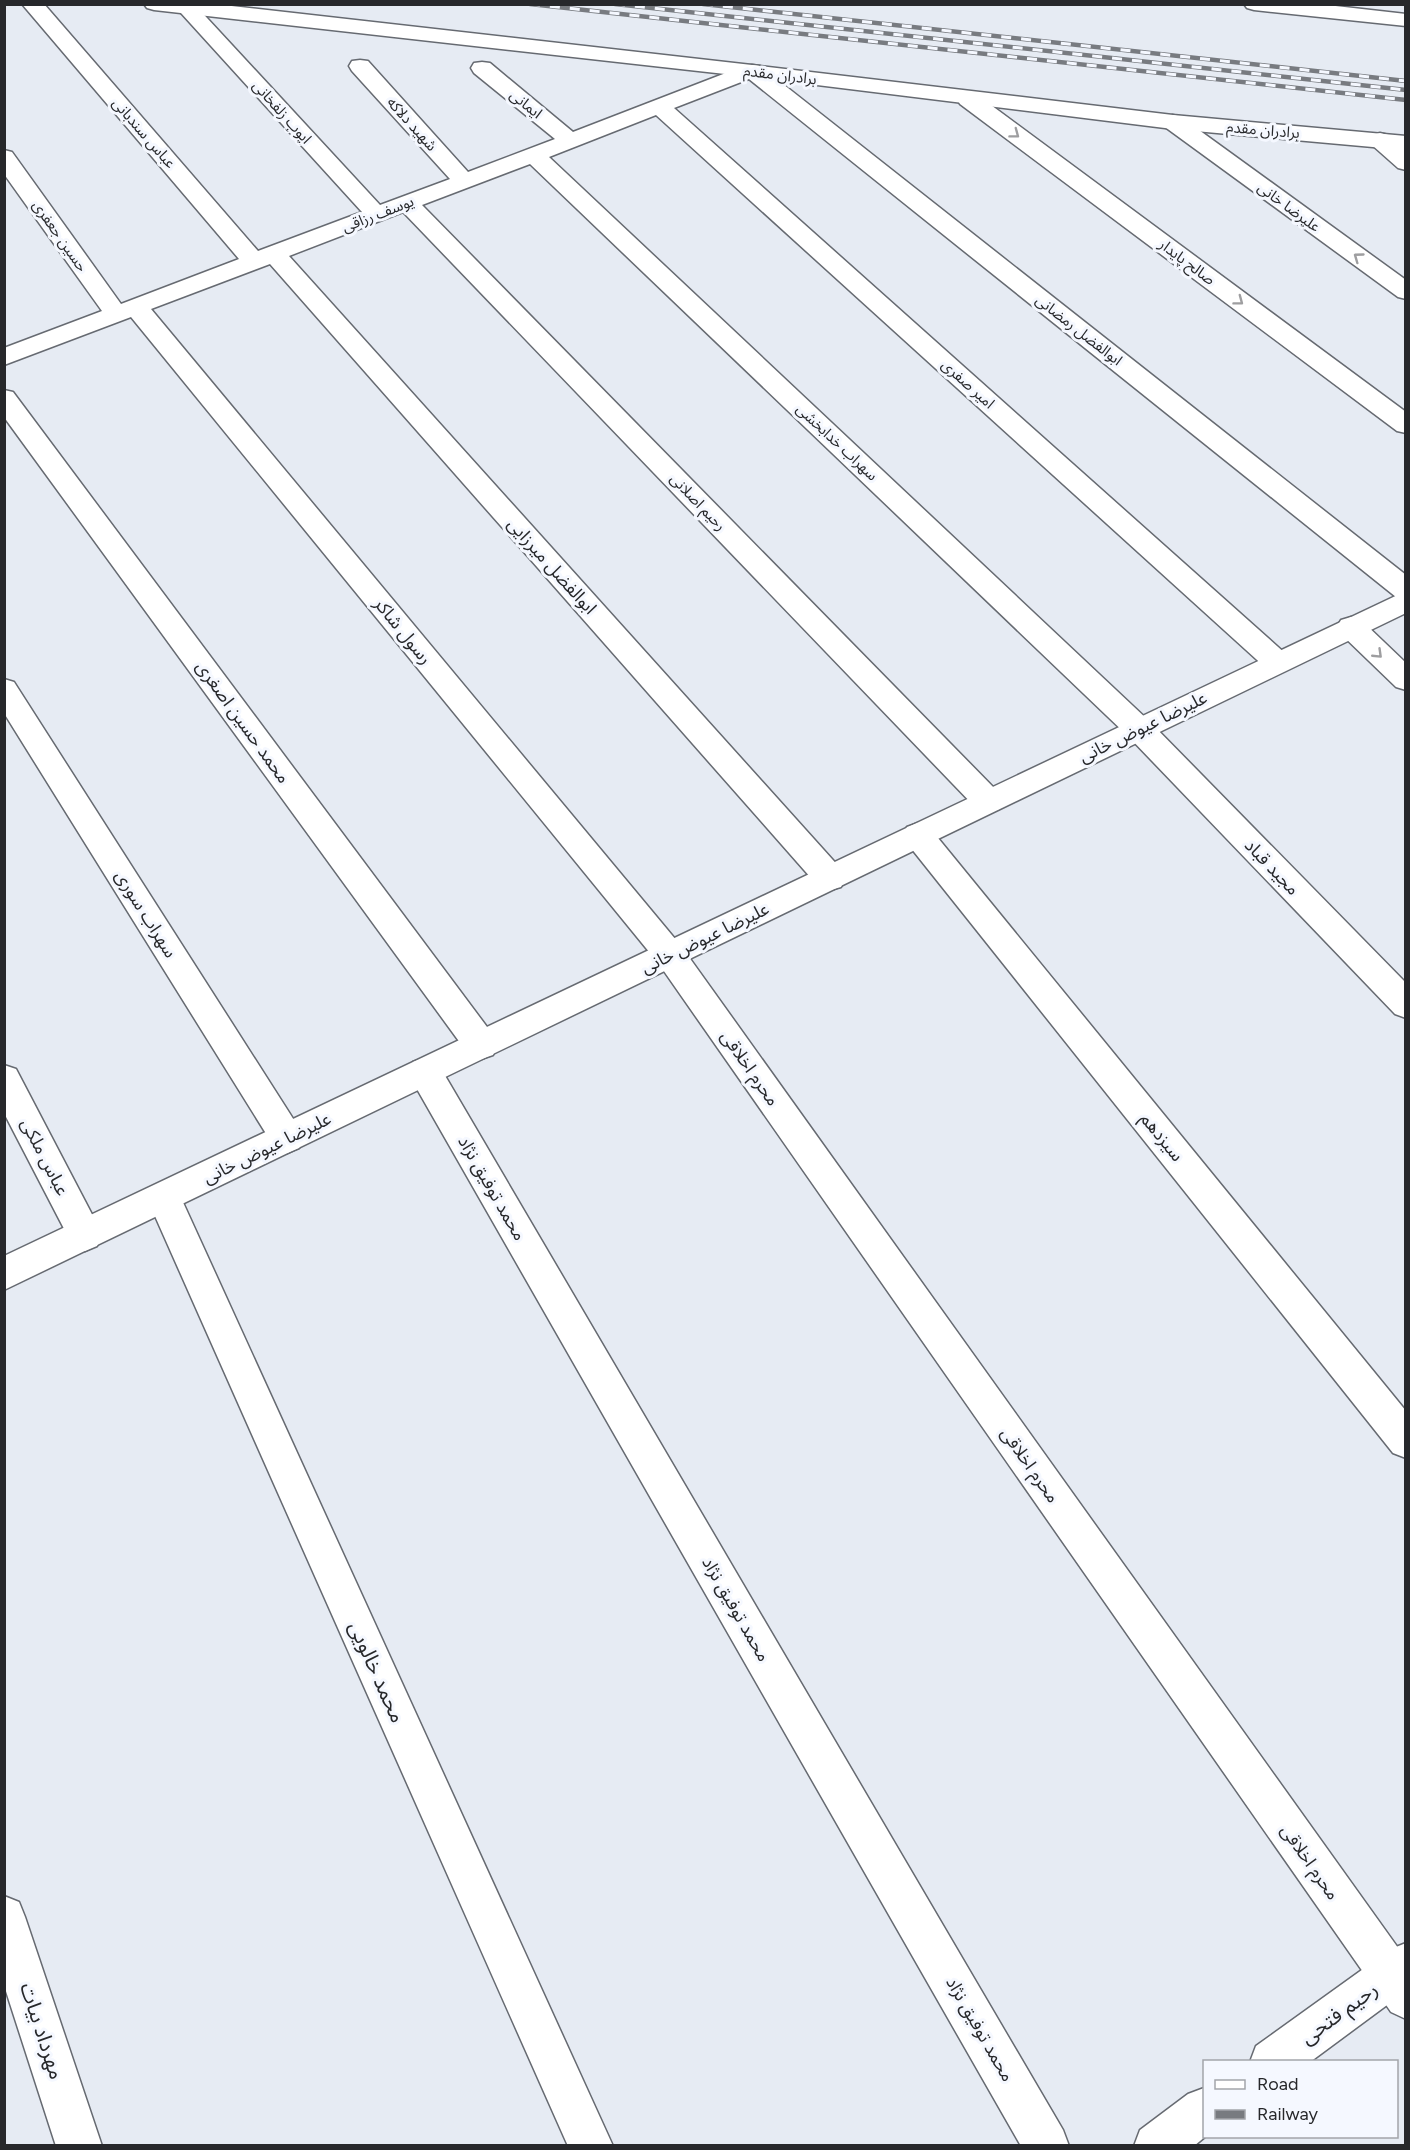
<svg xmlns="http://www.w3.org/2000/svg" width="1410" height="2150" font-family="Figtree,'Noto Sans Arabic',sans-serif">
  <style>
    .lines { fill: none; stroke-linecap: round; stroke-linejoin: round }
    .street-casing { stroke: #666a71; stroke-width: 3 }
    .secondary-casing { stroke: #666a71; stroke-width: 3 }
    .street { fill: #fff; fill-rule: evenodd }
    .secondary { fill: #fff; fill-rule: evenodd }
    .rail-casing { stroke: #787b80; stroke-width: 4.5 }
    .rail { stroke: #f5f8ff; stroke-width: 3; stroke-dasharray: 10; stroke-linecap: butt }
    .oneway { stroke: #9e9ea0 }
    .labels { text-anchor: middle; stroke-width: 6; stroke-linejoin: round; paint-order: stroke }
    .far-street-label { font-size: 15px; fill: #27282b; stroke: #f5f8ff }
    .street-label { font-size: 18px; fill: #27282b; stroke: #f5f8ff }
    .near-street-label { font-size: 21px; fill: #27282b; stroke: #f5f8ff }
  </style>
  <rect width="100%" height="100%" fill="#e6ebf3"/>
  <g class="lines">
    <defs>
      <path id="street" d="M22 4H44L258 251 362 212 181 13 178 9 181 5H195L380 205 450 179 352 71 349 66 352 61 360 60 368 61 468 172 555 139 474 73 471 68 474 63 482 62 490 63 573 132 744 66 752 65 760 66 1406 575V599L1396 597 749 79 674 108 1287 655 1291 662 1287 669 1277 672 1267 669 656 115 549 157 1149 721 1406 983V1018L1395 1014 1129 737 530 164 422 205 999 793 1003 801 999 809 988 812 977 809 403 212 289 256 841 869 845 878 841 887 830 890 819 887 270 264 151 309 681 946 1406 1959V2019L1391 2012 659 964 131 317 4 365V348L102 311 4 174V150L12 152 121 304 239 259Z
        M968 92 976 94 1406 412V433L1397 431 960 104 957 99 960 94Z
        M1173 115 1181 117 1406 280V299L1398 297 1165 127 1162 122 1165 117Z
        M1380 133 1388 135 1406 151V170L1398 168 1372 145 1369 140 1372 135Z
        M4 390 13 392 493 1035 497 1045 493 1055 481 1059 469 1055 4 417Z
        M1351 617 1361 620 1406 663V690L1396 687 1341 634 1337 627 1341 620Z
        M4 679 14 682 299 1128 304 1138 299 1148 287 1153 275 1148 4 713Z
        M918 823 929 827 1406 1411V1458L1393 1453 907 843 903 835 907 827Z
        M425 1058 437 1062 1063 2130 1069 2146H1021L413 1082 409 1072 413 1062Z
        M4 1065 16 1069 97 1224 102 1235 97 1246 85 1251 73 1246 4 1113Z
        M164 1183 176 1187 181 1198 613 2146H568L147 1198 152 1187Z
        M4 1896 19 1902 25 1917 102 2146H56L4 1985Z"/>
      <path id="secondary" d="M144 4H214L752 65 1173 115 1406 136V150L1173 129 752 77 154 10 147 8Z
        M1244 4H1318L1406 14V26L1254 10 1247 8Z
        M1406 591V613L4 1290V1256Z
        M1406 1943V1991L1310 2062H1250L1256 2046 1391 1949Z
        M1204 2088 1206 2136 1194 2146H1134L1140 2130 1188 2094Z"/>
    </defs>
    <use href="#street" class="street-casing"/>
    <use href="#secondary" class="secondary-casing"/>
    <use href="#street" class="street"/>
    <use href="#secondary" class="secondary"/>
    <defs>
      <path id="rail" d="M530 4 1406 100
        M615 4 1406 90
        M703 4 1406 81"/>
    </defs>
    <use href="#rail" class="rail-casing"/>
    <use href="#rail" class="rail"/>
  </g>
  <defs><path id="oneway-chevron" d="M-2-3.5L2.5 0L-2 3.5" fill="none" stroke-width="1.6" stroke-linecap="round" stroke-linejoin="round" transform="scale(1.5)"/></defs>
  <g class="oneway">
    <use href="#oneway-chevron" transform="translate(1015 134) rotate(37)"/>
    <use href="#oneway-chevron" transform="translate(1358 257) rotate(-144)"/>
    <use href="#oneway-chevron" transform="translate(1239 301) rotate(37)"/>
    <use href="#oneway-chevron" transform="translate(1378 654) rotate(44)"/>
  </g>
  <g class="labels">
    <g class="far-street-label">
      <text transform="translate(780 75) rotate(7)" y="5">برادران مقدم</text>
      <text transform="translate(526 104) rotate(39)" y="5">ایمانی</text>
      <text transform="translate(282 112) rotate(48)" y="5">ایوب زلفخانی</text>
      <text transform="translate(412 124) rotate(48)" y="5">شهید دلاکه</text>
      <text transform="translate(1263 130) rotate(5)" y="5">برادران مقدم</text>
      <text transform="translate(144 133) rotate(49)" y="5">عباس سندبانی</text>
      <text transform="translate(1289 207) rotate(36)" y="5">علیرضا خانی</text>
      <text transform="translate(378 214) rotate(-21)" y="5">یوسف رزاقی</text>
      <text transform="translate(60 236) rotate(55)" y="5">حسین جعفری</text>
      <text transform="translate(1187 262) rotate(37)" y="5">صالح پایدار</text>
      <text transform="translate(1079 330) rotate(38)" y="5">ابوالفضل رمضانی</text>
      <text transform="translate(968 384) rotate(42)" y="5">امیر صفری</text>
      <text transform="translate(837 442) rotate(43)" y="5">سهراب خدابخشی</text>
      <text transform="translate(698 502) rotate(46)" y="5">رحیم اصلانی</text>
    </g>
    <g class="street-label">
      <text transform="translate(552 566) rotate(48)" y="6">ابوالفضل میرزایی</text>
      <text transform="translate(403 631) rotate(51)" y="6">رسول شاکر</text>
      <text transform="translate(243 722) rotate(54)" y="6">محمد حسین اصغری</text>
      <text transform="translate(1143 727) rotate(-26)" y="6">علیرضا عیوض خانی</text>
      <text transform="translate(1272 867) rotate(46)" y="6">مجید قباد</text>
      <text transform="translate(146 914) rotate(58)" y="6">سهراب سوری</text>
      <text transform="translate(705 938) rotate(-26)" y="6">علیرضا عیوض خانی</text>
      <text transform="translate(750 1068) rotate(55)" y="6">محرم اخلاقی</text>
      <text transform="translate(1162 1137) rotate(51)" y="6">سیزدهم</text>
      <text transform="translate(267 1148) rotate(-26)" y="6">علیرضا عیوض خانی</text>
      <text transform="translate(45 1157) rotate(63)" y="6">عباس ملکی</text>
      <text transform="translate(492 1188) rotate(60)" y="6">محمد توفیق ‌نژاد</text>
      <text transform="translate(1030 1465) rotate(55)" y="6">محرم اخلاقی</text>
      <text transform="translate(736 1609) rotate(60)" y="6">محمد توفیق ‌نژاد</text>
      <text transform="translate(1310 1862) rotate(55)" y="6">محرم اخلاقی</text>
      <text transform="translate(980 2029) rotate(60)" y="6">محمد توفیق ‌نژاد</text>
    </g>
    <g class="near-street-label">
      <text transform="translate(377 1672) rotate(66)" y="7">محمد خالویی</text>
      <text transform="translate(1339 2013) rotate(-36)" y="7">رحیم فتحی</text>
      <text transform="translate(42 2031) rotate(72)" y="7">مهرداد بیات</text>
    </g>
  </g>
  <rect width="1410" height="2150" fill="none" stroke="#27282b" stroke-width="12"/>
  <rect x="1203" y="2060" width="195" height="78" fill="#f5f8ff" stroke="#a3a5aa" stroke-width="1.5"/>
  <rect x="1215" y="2080" width="30" height="9" fill="#ffffff" stroke="#a3a5aa" stroke-width="1.5"/>
  <text x="1257" y="2090" font-size="18" fill="#27282b">Road</text>
  <rect x="1215" y="2110" width="30" height="9" fill="#787b80" stroke="#a3a5aa" stroke-width="1.5"/>
  <text x="1257" y="2120" font-size="18" fill="#27282b">Railway</text>
</svg>
